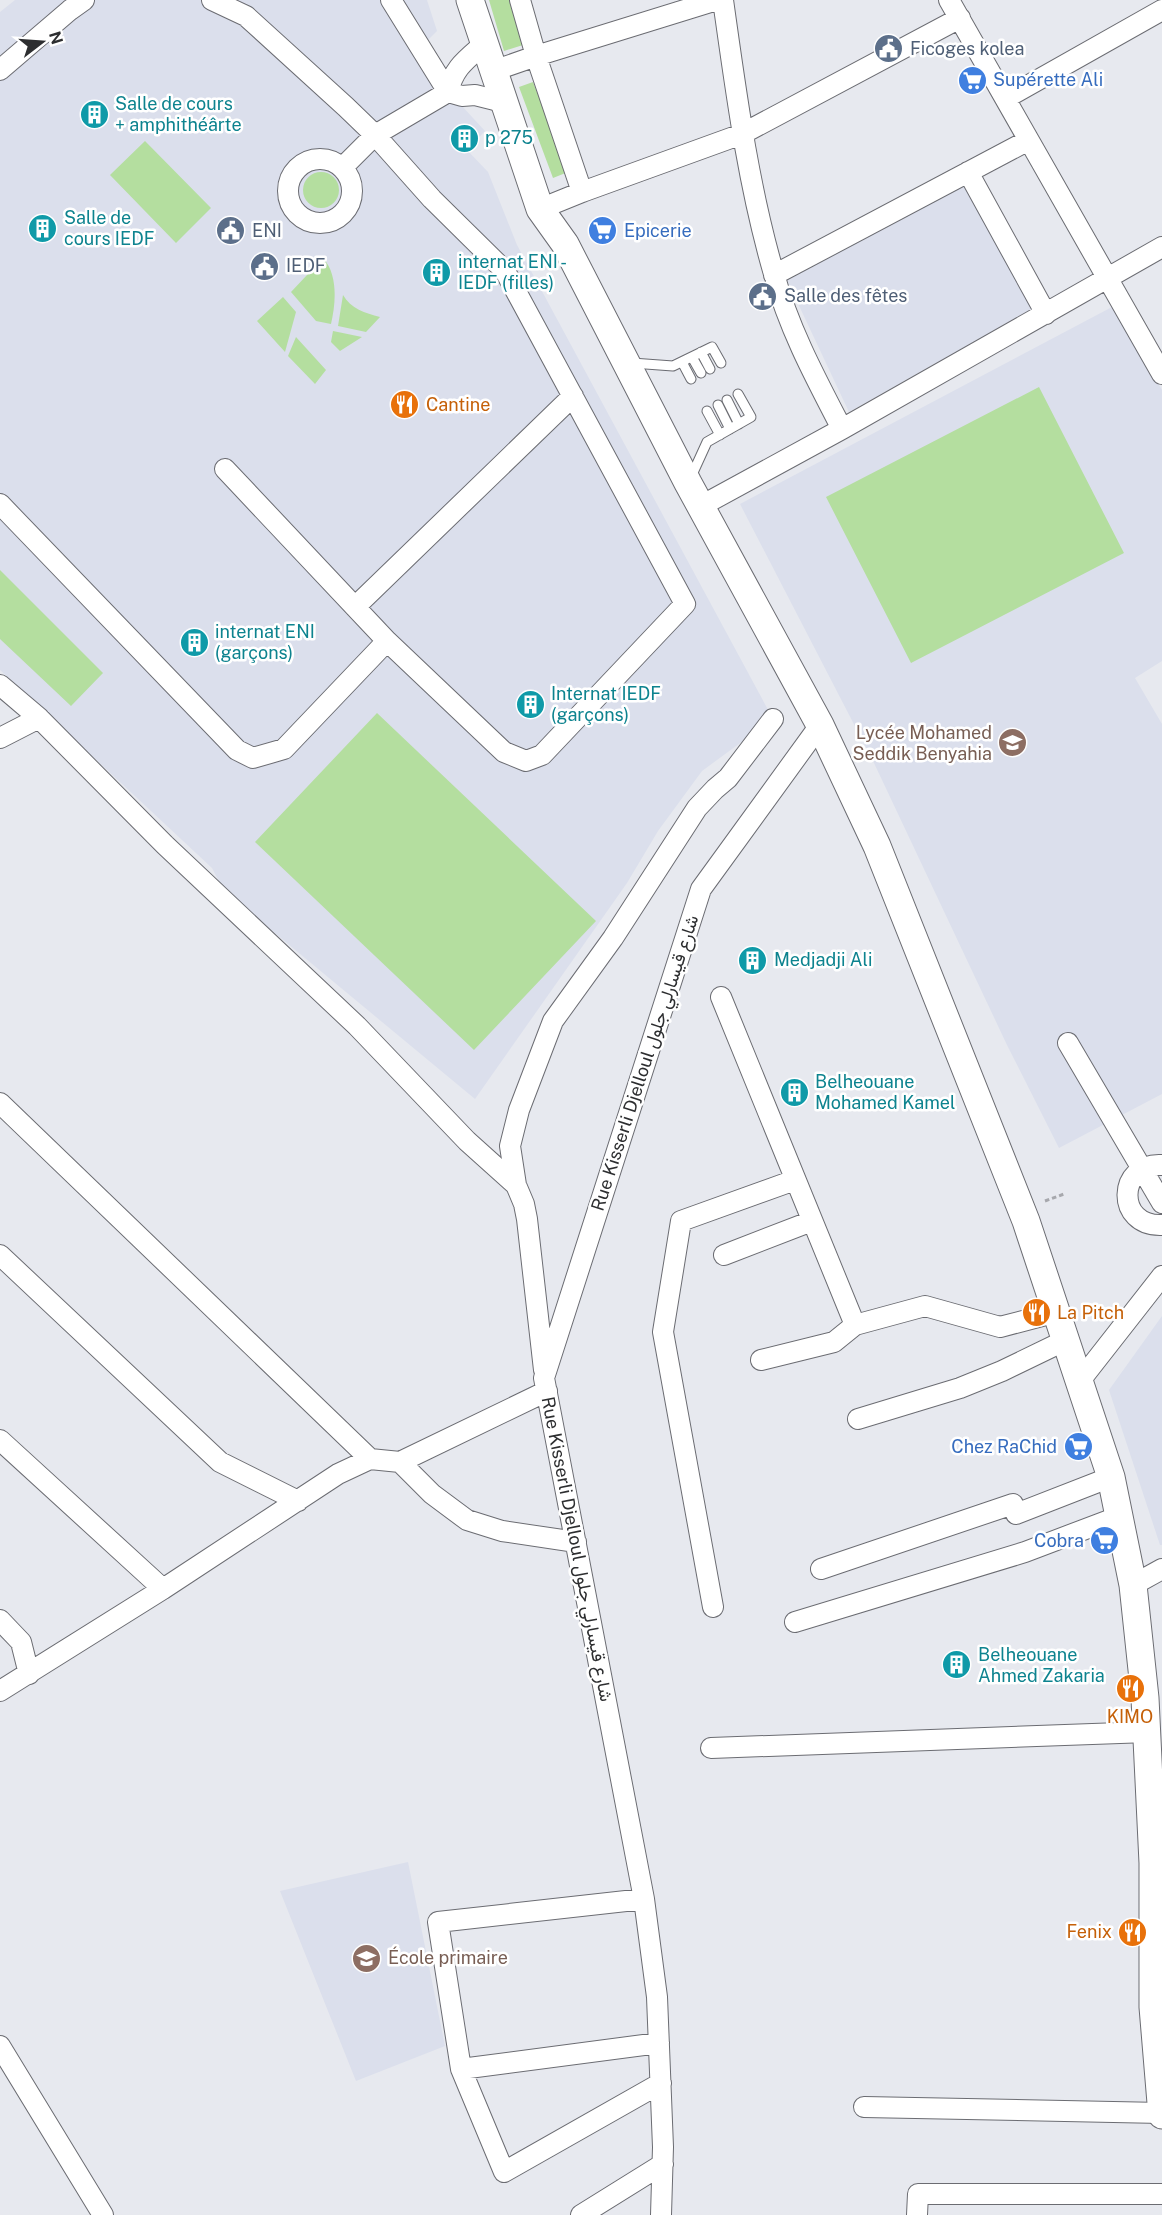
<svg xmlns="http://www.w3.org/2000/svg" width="1162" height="2215" font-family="'Public Sans',Vazirmatn,sans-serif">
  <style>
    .built { fill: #dbdfec }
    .green { fill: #b4de9f }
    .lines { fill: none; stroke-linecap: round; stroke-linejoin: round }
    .lane-casing { stroke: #6b6c72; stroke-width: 11 }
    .street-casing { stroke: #6b6c72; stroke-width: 22 }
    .secondary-casing { stroke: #6b6c72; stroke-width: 29 }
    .path { stroke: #a7a8ad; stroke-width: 3; stroke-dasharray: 4.5 3; stroke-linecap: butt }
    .lane { stroke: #fff; stroke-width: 9 }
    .street { stroke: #fff; stroke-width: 20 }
    .secondary { stroke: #fff; stroke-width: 27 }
    .labels { text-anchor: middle; stroke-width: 5; stroke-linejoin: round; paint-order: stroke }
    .service-label { font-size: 18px; fill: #4e5e75; stroke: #fff; text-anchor: start }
    .shop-label { font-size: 18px; fill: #366cbe; stroke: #fff; text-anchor: start }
    .culture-label { font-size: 18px; fill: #0d838f; stroke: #fff; text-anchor: start }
    .food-label { font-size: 18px; fill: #c56008; stroke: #fff; text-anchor: start }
    .education-label { font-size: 18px; fill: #785e54; stroke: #fff; text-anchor: end }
    .street-label { font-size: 18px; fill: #2d2e30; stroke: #fff }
  </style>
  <rect width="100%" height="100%" fill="#e7e9ef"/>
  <path class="built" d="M15 0H427L437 31 414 54 485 131 467 150 488 172 517 245 773 719 702 771 658 831 627 883 475 1099 224 891 212 868 0 670V12Z
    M966 184 1033 308 849 412 786 278Z
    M1112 307 1162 390V661L1135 678 1162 724V1094L1059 1148 1007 1045 874 763 740 504Z
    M1162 1316V1545H1160L1109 1390Z
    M408 1862 445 2046 356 2081 280 1891Z"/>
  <path class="green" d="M489 0H509L523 45 504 51Z
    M533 82 568 172 553 178 519 87Z
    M145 141 211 208 176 243 110 175Z
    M303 190a18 18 0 1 1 36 0a18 18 0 1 1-36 0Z
    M323 258C338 274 336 303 331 324L316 321 291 292Z
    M343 295C351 309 365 313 380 317L366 332 338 326Z
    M283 297 296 312 285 352 257 321Z
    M333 331 362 337 340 351 331 342Z
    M296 337 326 370 315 384 288 356Z
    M1039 387 1124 553 911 663 826 497Z
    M0 570 103 673 71 706 0 639Z
    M377 713 596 921 474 1050 255 842Z"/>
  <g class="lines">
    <defs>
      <path id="lane" d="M701 352 710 369
        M692 357 701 373
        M682 362 691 379
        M632 363 673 366 712 347 721 363
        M727 400 739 424
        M718 405 730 429
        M707 411 720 435
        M691 477 707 442 751 417 738 394"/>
      <path id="street" d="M391 0 448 92 462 96 475 95 503 102
        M520 0 536 56 717 0
        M723 0C736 92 748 185 774 274 789 329 816 379 842 429
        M949 0 1162 374
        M0 70 70 10 84 0
        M493 71 536 56 582 192
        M1006 98 1162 10
        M288 191a32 32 0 1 1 64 0a32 32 0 1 1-64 0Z
        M342 168 375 135 448 92C454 67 466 60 485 43
        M968 172 1046 314
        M540 209 582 192 742 134 960 18
        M774 275 1027 141
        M225 469 387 641
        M0 504 237 750 253 758 284 749 387 641 504 752 526 761 542 755 685 604 505 271 432 199 375 135 346 107 246 16 212 0
        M701 506 842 429 1162 247
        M355 607 573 396
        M0 685 39 718 165 845 357 1026 467 1141 516 1185 524 1204 527 1219 544 1370
        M0 738 39 718
        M721 997 855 1325
        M1068 1043 1162 1203
        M0 1103 370 1459
        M1162 1165C1117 1162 1115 1227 1162 1225
        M516 1185 510 1146 519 1110 553 1021 613 938 697 808 715 789 728 778 773 719
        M0 1255 220 1462 298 1501
        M724 1255 812 1221
        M761 1360 834 1342 855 1325 925 1306 1000 1327 1057 1312
        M1079 1382 1162 1276
        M858 1419 960 1388 1002 1371 1066 1340
        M0 1440 163 1589
        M400 1462 547 1391
        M821 1569 1013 1504 1016 1514 1111 1477
        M1133 1585 1162 1569
        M713 1607 663 1332 681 1221 795 1180
        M0 1620 21 1642 29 1674
        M795 1622 1025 1552 1120 1516
        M0 1691 163 1589 338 1474 370 1459 400 1462 432 1494 467 1520 502 1531 576 1542
        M711 1748 1148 1732
        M644 1899 438 1922 461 2069 504 2172 661 2083
        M0 2046 103 2215
        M461 2069 659 2043
        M864 2107 1162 2113
        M581 2215 663 2164
        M661 2215 663 2147 657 1997 644 1899 544 1378 701 889 820 725
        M917 2215 918 2194H1162"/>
      <path id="secondary" d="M470 0 540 209 565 244 688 483 820 725 877 846 1026 1221 1111 1477 1133 1585 1145 1698 1153 1863V2007L1162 2115"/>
    </defs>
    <use href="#lane" class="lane-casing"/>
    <use href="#street" class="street-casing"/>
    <use href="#secondary" class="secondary-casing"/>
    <path class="path" d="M1045 1201 1064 1194"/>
    <use href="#lane" class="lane"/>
    <use href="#street" class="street"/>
    <use href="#secondary" class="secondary"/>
  </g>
  <defs>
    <symbol id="civic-disc" viewBox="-11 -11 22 22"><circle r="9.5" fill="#5c6f8a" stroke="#fff"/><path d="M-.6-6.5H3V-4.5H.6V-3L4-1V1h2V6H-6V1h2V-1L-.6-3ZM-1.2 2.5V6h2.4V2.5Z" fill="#fff"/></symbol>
    <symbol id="supermarket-disc" viewBox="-11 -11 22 22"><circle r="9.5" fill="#3f7fe0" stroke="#fff"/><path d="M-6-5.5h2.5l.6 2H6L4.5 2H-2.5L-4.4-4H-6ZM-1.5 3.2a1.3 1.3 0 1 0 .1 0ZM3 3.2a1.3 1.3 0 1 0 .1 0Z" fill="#fff"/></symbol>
    <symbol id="building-disc" viewBox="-11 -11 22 22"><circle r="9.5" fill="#0f9aa8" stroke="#fff"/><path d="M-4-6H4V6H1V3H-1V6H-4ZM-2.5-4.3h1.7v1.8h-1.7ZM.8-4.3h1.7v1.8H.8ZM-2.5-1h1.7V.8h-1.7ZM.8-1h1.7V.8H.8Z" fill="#fff"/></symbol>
    <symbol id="restaurant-disc" viewBox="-11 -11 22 22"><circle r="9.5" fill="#e8710a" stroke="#fff"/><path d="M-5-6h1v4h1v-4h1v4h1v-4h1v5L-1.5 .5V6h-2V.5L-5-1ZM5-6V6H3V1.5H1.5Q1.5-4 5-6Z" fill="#fff"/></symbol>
    <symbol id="school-disc" viewBox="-11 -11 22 22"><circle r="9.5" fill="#8d6e63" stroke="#fff"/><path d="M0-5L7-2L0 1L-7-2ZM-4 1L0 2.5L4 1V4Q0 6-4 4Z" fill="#fff"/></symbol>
  </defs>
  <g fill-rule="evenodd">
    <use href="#civic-disc" x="872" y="32" width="33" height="33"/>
    <use href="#supermarket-disc" x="956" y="64" width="33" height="33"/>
    <use href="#building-disc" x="78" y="98" width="33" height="33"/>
    <use href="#building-disc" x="448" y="122" width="33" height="33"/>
    <use href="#building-disc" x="26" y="212" width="33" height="33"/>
    <use href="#civic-disc" x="214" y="214" width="33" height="33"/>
    <use href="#supermarket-disc" x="586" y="214" width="33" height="33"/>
    <use href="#civic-disc" x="248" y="250" width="33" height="33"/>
    <use href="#building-disc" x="420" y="256" width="33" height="33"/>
    <use href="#civic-disc" x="746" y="280" width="33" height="33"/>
    <use href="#restaurant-disc" x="388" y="388" width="33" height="33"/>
    <use href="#building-disc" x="178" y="626" width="33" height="33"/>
    <use href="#building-disc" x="514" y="688" width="33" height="33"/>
    <use href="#school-disc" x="996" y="726" width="33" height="33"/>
    <use href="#building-disc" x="736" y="944" width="33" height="33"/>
    <use href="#building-disc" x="778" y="1076" width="33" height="33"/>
    <use href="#restaurant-disc" x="1020" y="1296" width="33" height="33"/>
    <use href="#supermarket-disc" x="1062" y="1430" width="33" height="33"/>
    <use href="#supermarket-disc" x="1088" y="1524" width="33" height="33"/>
    <use href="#building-disc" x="940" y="1648" width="33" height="33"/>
    <use href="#restaurant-disc" x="1114" y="1672" width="33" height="33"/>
    <use href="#restaurant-disc" x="1116" y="1916" width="33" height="33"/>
    <use href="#school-disc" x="350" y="1942" width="33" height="33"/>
  </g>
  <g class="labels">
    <g class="service-label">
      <text x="910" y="55">Ficoges kolea</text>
      <text x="252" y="237">ENI</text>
      <text x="286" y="272">IEDF</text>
      <text x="784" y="302">Salle des fêtes</text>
    </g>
    <g class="shop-label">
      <text x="993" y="86">Supérette Ali</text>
      <text x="624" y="237">Epicerie</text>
      <text x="1057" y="1453" text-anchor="end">Chez RaChid</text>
      <text x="1084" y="1547" text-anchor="end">Cobra</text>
    </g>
    <g class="culture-label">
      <text x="115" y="110">Salle de cours<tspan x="115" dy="21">+ amphithéârte</tspan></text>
      <text x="485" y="144">p 275</text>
      <text x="64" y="224">Salle de<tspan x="64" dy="21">cours IEDF</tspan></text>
      <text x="458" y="268">internat ENI -<tspan x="458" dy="21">IEDF (filles)</tspan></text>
      <text x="215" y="638">internat ENI<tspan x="215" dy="21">(garçons)</tspan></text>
      <text x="551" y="700">Internat IEDF<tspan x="551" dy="21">(garçons)</tspan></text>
      <text x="774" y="966">Medjadji Ali</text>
      <text x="815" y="1088">Belheouane<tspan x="815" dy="21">Mohamed Kamel</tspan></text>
      <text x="978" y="1661">Belheouane<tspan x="978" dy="21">Ahmed Zakaria</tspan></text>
    </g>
    <g class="food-label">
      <text x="426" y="411">Cantine</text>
      <text x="1057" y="1319">La Pitch</text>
      <text x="1130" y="1723" text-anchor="middle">KIMO</text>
      <text x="1112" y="1938" text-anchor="end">Fenix</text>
    </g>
    <g class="education-label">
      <text x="992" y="739">Lycée Mohamed<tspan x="992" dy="21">Seddik Benyahia</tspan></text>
      <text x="388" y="1964" text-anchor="start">École primaire</text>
    </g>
    <g class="street-label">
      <text transform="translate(645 1063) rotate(-72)" y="6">Rue Kisserli Djelloul شارع قيسارلي جلول</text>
      <text transform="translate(577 1549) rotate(79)" y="6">Rue Kisserli Djelloul شارع قيسارلي جلول</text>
    </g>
  </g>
  <g transform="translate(42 42) rotate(73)" stroke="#ffffff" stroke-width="4.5" paint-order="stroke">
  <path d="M0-4.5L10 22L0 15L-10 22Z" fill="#2d2e30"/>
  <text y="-9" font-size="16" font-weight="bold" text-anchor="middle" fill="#2d2e30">N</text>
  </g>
</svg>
